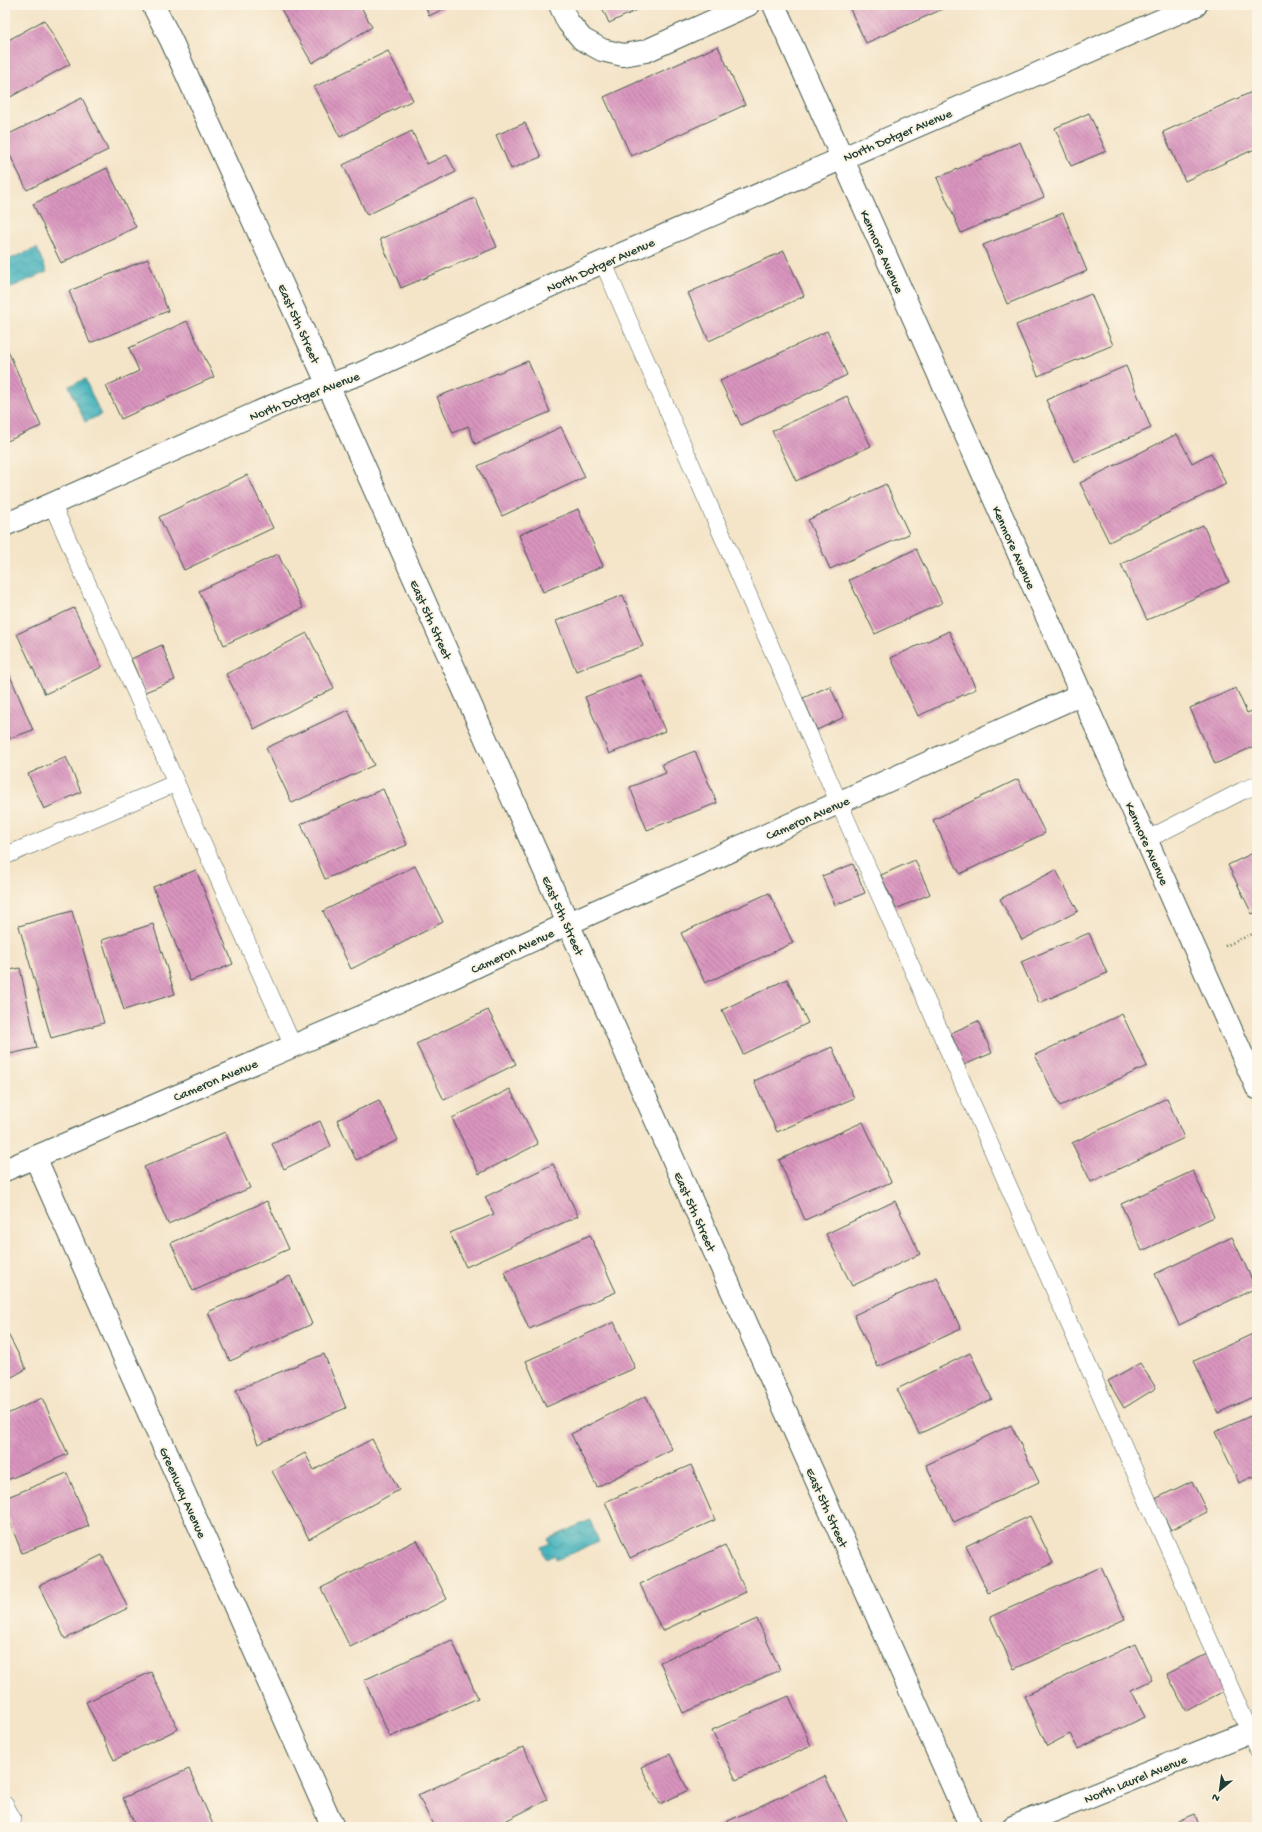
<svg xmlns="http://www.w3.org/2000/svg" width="1262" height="1832" font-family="'Gochi Hand',sans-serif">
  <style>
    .water { fill: url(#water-waves); stroke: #327878 }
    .building { fill: url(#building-back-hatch) }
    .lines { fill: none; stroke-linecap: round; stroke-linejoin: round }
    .lane-casing { stroke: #3f564a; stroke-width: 18 }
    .street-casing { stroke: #3f564a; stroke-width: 24 }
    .path { stroke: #3f564a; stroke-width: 2.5; stroke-dasharray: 1 3; stroke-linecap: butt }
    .lane { stroke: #fff; stroke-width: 17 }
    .street { stroke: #fff; stroke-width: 22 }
    .labels { text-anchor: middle; stroke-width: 4; stroke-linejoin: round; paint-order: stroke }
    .street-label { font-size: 13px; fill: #1f3d34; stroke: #fcf5e5 }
  </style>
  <defs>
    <pattern id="water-waves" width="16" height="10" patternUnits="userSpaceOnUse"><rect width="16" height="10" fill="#44b3bd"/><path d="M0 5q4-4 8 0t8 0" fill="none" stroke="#38939a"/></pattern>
    <pattern id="building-back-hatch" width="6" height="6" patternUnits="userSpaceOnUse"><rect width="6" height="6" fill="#d994be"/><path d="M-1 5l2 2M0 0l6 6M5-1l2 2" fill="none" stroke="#af7a9b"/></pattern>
  </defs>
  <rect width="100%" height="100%" fill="#fcf5e5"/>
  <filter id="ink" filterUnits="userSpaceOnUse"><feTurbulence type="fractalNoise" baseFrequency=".025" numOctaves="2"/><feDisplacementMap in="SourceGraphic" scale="8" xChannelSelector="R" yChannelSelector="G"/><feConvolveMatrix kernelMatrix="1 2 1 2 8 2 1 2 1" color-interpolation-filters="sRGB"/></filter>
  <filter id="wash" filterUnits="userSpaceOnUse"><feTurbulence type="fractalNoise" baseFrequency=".012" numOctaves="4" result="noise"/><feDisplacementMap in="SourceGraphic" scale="16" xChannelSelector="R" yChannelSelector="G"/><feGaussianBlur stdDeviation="0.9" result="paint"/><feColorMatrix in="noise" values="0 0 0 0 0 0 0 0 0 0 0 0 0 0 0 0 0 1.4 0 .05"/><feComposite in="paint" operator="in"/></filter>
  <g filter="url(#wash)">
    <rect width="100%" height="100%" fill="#f4e4c8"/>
    <path class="water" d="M37 248 47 272 5 290V261Z
      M85 379 101 415 85 422 69 386Z
      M590 1520 599 1542 556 1560 555 1555 546 1559 541 1547 550 1543 548 1539Z"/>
    <g id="blocks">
      <path class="building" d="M289 5H360L372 27 312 63 281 9Z
        M425 5H451L429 16Z
        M601 5H648L609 23Z
        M848 5H952L866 43Z
        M44 20 70 64 5 100V42Z
        M718 46 745 105 631 156 604 97Z
        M388 51 413 100 340 137 314 87Z
        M1254 91 1257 98V148L1185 181 1163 132Z
        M82 98 108 150 27 190 5 145V136Z
        M1089 113 1106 151 1071 166 1055 128Z
        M525 123 541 157 511 169 496 135Z
        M412 131 427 164 447 155 456 172 367 215 343 165Z
        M1020 142 1044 197 961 233 937 178Z
        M107 168 136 227 61 263 33 204Z
        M475 198 497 247 401 288 380 239Z
        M1063 213 1087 271 1007 304 983 245Z
        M784 251 804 296 709 341 688 293Z
        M148 259 168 311 90 343 69 291Z
        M1091 294 1113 345 1038 376 1016 325Z
        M187 321 214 377 121 419 106 386 139 371 129 348Z
        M827 331 847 375 741 425 720 381Z
        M5 344 41 426 5 442Z
        M528 361 550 412 475 444 468 426 453 433 437 397Z
        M1126 366 1151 428 1074 462 1046 400Z
        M847 396 871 446 796 481 772 431Z
        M561 427 585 477 502 516 478 466Z
        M1177 434 1192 463 1211 453 1226 484 1109 542 1080 483Z
        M247 475 273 528 184 570 159 517Z
        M886 484 909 534 830 569 808 520Z
        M578 509 603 566 543 592 519 535Z
        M1203 525 1229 582 1147 620 1121 564Z
        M916 549 942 603 875 634 849 580Z
        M278 554 303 608 224 645 199 591Z
        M623 595 643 646 576 671 556 621Z
        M74 608 102 667 45 694 17 634Z
        M949 631 976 689 918 716 891 658Z
        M307 633 334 688 254 729 226 674Z
        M162 645 175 680 145 692 131 659Z
        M5 664 33 730 5 740Z
        M641 675 665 731 609 754 585 697Z
        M830 686 844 717 817 730 803 698Z
        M1236 688 1247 713 1257 709V745L1215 764 1190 708Z
        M348 710 374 765 292 803 266 748Z
        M695 751 717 803 647 830 630 787 666 773 662 764Z
        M66 757 81 792 44 809 28 774Z
        M1018 779 1045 833 960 874 933 820Z
        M383 789 407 845 325 879 301 824Z
        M1257 851V912L1252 914 1228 865Z
        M915 860 930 894 896 909 881 875Z
        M853 864 865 893 835 905 822 876Z
        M415 866 443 922 351 969 323 911Z
        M196 870 233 964 190 981 153 887Z
        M1056 870 1078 911 1022 940 1000 899Z
        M769 893 793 943 705 983 681 933Z
        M72 911 104 1023 51 1038 19 926Z
        M153 924 175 994 124 1010 102 940Z
        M1089 933 1107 973 1039 1003 1021 962Z
        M20 968 37 1048 5 1055V971Z
        M787 979 808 1023 743 1054 722 1010Z
        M488 1010 516 1064 444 1100 416 1044Z
        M1122 1014 1147 1066 1060 1106 1035 1055Z
        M978 1021 992 1053 964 1065 951 1033Z
        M832 1047 854 1098 777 1132 754 1081Z
        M510 1089 538 1144 479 1174 452 1118Z
        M1167 1098 1184 1138 1091 1182 1072 1143Z
        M379 1100 398 1140 356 1160 337 1120Z
        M320 1121 331 1146 284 1169 272 1144Z
        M863 1122 891 1182 805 1220 779 1160Z
        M225 1132 250 1188 168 1224 144 1167Z
        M553 1164 578 1216 466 1267 450 1233 494 1214 485 1197Z
        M1193 1171 1214 1217 1142 1251 1121 1204Z
        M267 1201 289 1249 193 1291 171 1243Z
        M895 1201 920 1254 852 1286 826 1234Z
        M590 1235 616 1292 529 1329 504 1272Z
        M1232 1237 1256 1288 1179 1325 1155 1274Z
        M290 1276 312 1324 230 1361 208 1312Z
        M937 1277 961 1329 878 1367 854 1315Z
        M614 1322 635 1368 546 1407 526 1361Z
        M5 1328 26 1369 5 1381Z
        M1257 1332V1395L1218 1413 1194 1361Z
        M970 1353 992 1399 919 1434 897 1389Z
        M324 1354 346 1408 258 1444 236 1390Z
        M1140 1363 1156 1388 1124 1408 1108 1381Z
        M646 1396 672 1449 597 1487 571 1434Z
        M42 1398 68 1454 5 1481V1415Z
        M1257 1413V1475L1239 1483 1215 1432Z
        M1011 1425 1039 1482 954 1522 926 1465Z
        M372 1439 399 1490 309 1539 272 1471 305 1453 314 1470Z
        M691 1465 715 1520 630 1558 605 1502Z
        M67 1473 89 1526 22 1553 5 1510V1498Z
        M1192 1481 1207 1512 1171 1530 1155 1499Z
        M1030 1516 1053 1563 988 1593 966 1546Z
        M417 1540 447 1599 350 1647 321 1588Z
        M725 1545 746 1592 662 1631 640 1584Z
        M102 1555 128 1608 65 1639 39 1586Z
        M1101 1567 1125 1619 1014 1669 990 1617Z
        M757 1619 780 1670 683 1713 660 1662Z
        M452 1640 478 1698 390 1737 364 1680Z
        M1135 1644 1152 1680 1131 1690 1145 1717 1078 1749 1070 1734 1047 1746 1024 1696Z
        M1207 1654 1226 1690 1186 1711 1167 1674Z
        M151 1672 178 1729 114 1760 86 1702Z
        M789 1696 811 1746 736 1780 712 1730Z
        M524 1747 547 1800 493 1827H434L418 1795Z
        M670 1754 688 1790 660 1804 641 1767Z
        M189 1769 214 1827H136L123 1798Z
        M825 1776 848 1824 842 1827H715Z
        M1194 1815 1199 1827H1166Z"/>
    </g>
  </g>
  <g filter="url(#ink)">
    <use href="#blocks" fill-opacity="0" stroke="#3f564a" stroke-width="1"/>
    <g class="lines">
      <defs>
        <path id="lane" d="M603 262 839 803 1257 1748
          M52 504 293 1046
          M1146 840 1242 791 1257 785
          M5 856 176 783
          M5 1805 12 1818V1827"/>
        <path id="street" d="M153 5 171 40 328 385 971 1827
          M560 5 568 22 582 39 602 50 623 55 646 51 748 5
          M774 5 1257 1088
          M5 525 286 400 362 373 571 276 1196 5
          M35 1157 333 1827
          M5 1170 449 979 567 924 1082 694
          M1013 1827 1257 1729"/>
      </defs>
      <use href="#lane" class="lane-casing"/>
      <use href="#street" class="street-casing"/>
      <path class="path" d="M1225 946 1257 932"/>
      <use href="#lane" class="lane"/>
      <use href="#street" class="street"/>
    </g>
  </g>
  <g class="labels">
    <g class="street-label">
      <text transform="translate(897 134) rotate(-23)" y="5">North Dotger Avenue</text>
      <text transform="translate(883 251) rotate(66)" y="5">Kenmore Avenue</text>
      <text transform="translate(600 264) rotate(-24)" y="5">North Dotger Avenue</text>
      <text transform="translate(300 323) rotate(66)" y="5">East 5th Street</text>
      <text transform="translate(304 395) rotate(-21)" y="5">North Dotger Avenue</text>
      <text transform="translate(1015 547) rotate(66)" y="5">Kenmore Avenue</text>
      <text transform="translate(432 619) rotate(66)" y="5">East 5th Street</text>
      <text transform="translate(807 817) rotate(-24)" y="5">Cameron Avenue</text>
      <text transform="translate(1148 843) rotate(66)" y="5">Kenmore Avenue</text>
      <text transform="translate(564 915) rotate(66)" y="5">East 5th Street</text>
      <text transform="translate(512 950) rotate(-25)" y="5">Cameron Avenue</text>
      <text transform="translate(215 1079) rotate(-23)" y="5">Cameron Avenue</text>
      <text transform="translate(696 1211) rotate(66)" y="5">East 5th Street</text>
      <text transform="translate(184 1492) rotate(66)" y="5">Greenway Avenue</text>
      <text transform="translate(828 1507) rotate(66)" y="5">East 5th Street</text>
      <text transform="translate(1135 1778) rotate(-22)" y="5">North Laurel Avenue</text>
    </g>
  </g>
  <rect width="1262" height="1832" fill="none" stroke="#fcf5e5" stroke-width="20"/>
  <g transform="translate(1220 1790) rotate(209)" stroke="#fcf5e5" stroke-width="3" paint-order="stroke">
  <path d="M0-3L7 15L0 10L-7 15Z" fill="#1f3d34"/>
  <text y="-6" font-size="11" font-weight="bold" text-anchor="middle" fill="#1f3d34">N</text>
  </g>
</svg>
